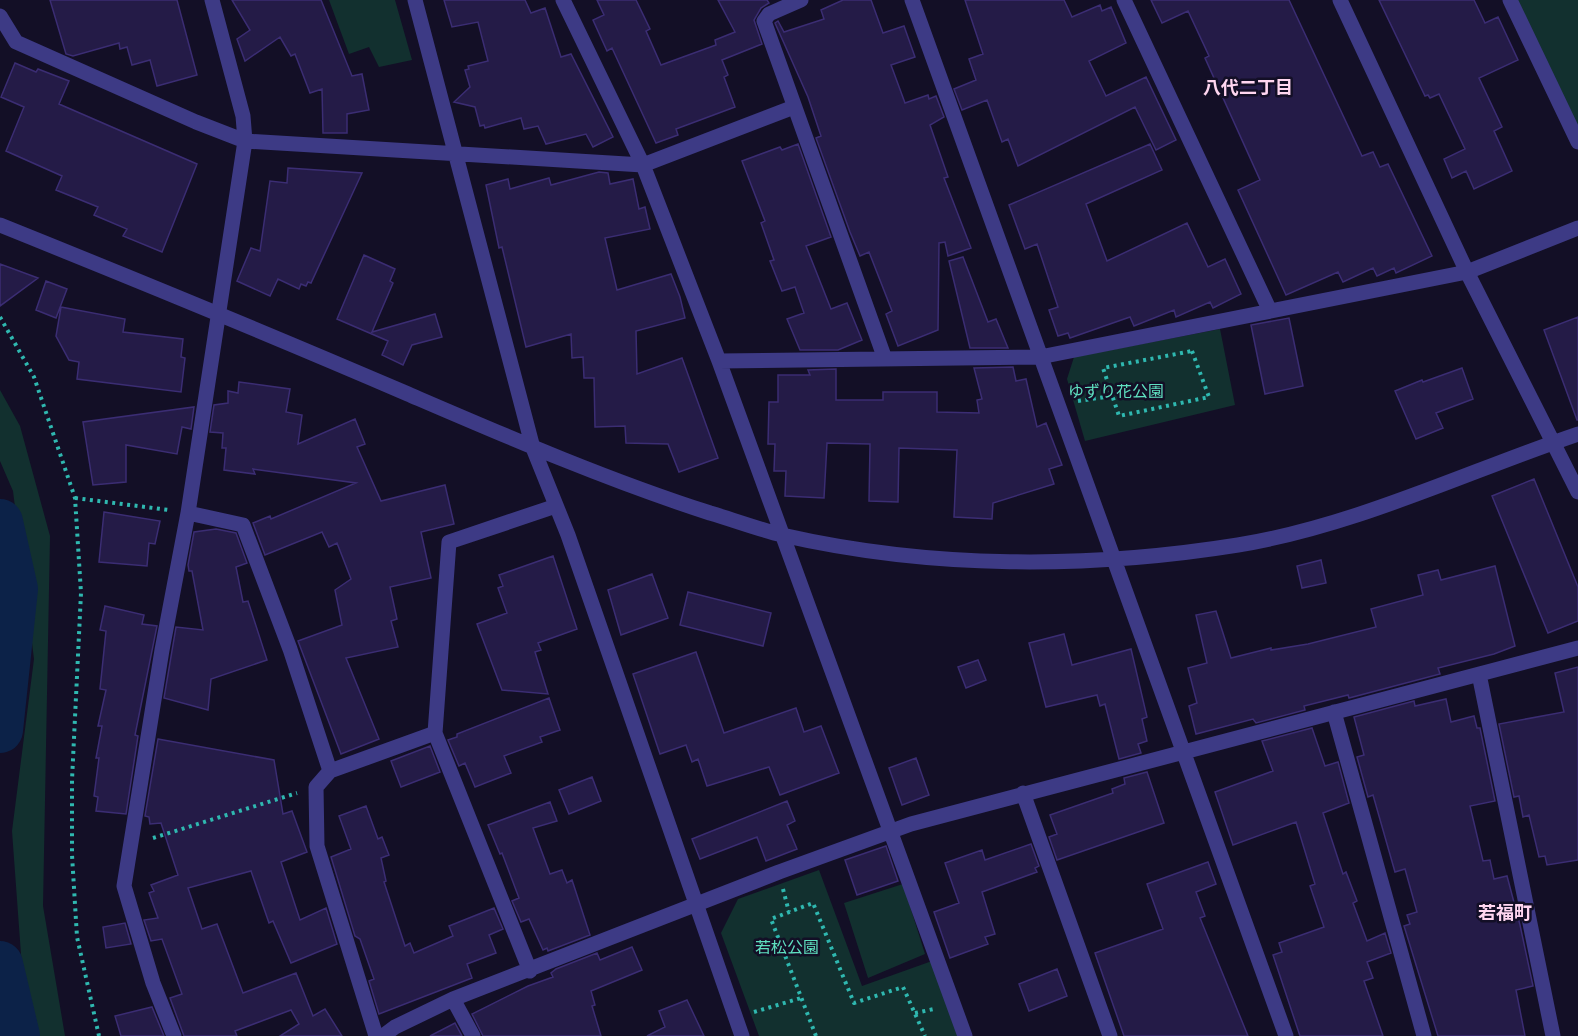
<svg xmlns="http://www.w3.org/2000/svg" width="1578" height="1036" font-family="Helvetica,'Noto Sans JP',sans-serif">
  <style>
    .green { fill: #12302f }
    .lines { fill: none; stroke-linecap: round; stroke-linejoin: round }
    .river { stroke: #0c2248; stroke-width: 46 }
    .building { fill: #241b47; stroke: #3b2d73; stroke-width: 1.5 }
    .path { stroke: #2fb8b0; stroke-width: 4; stroke-dasharray: 3 4.5; stroke-linecap: butt }
    .minor { stroke: #3d3a85; stroke-width: 15 }
    .labels { text-anchor: middle; stroke-width: 5; stroke-linejoin: round; paint-order: stroke }
    .park-label { font-size: 16px; fill: #5fe0c0; stroke: #130f26 }
    .neighbourhood-label { font-size: 18px; font-weight: bold; fill: #ffd6f0; stroke: #130f26 }
  </style>
  <rect width="100%" height="100%" fill="#130f26"/>
  <path class="green" d="M329 0H395L412 60 379 67 369 47 349 54Z
    M1517 0H1578V130Z
    M1220 329 1235 405 1085 441 1067 379 1074 357Z
    M0 390 20 426 50 536 43 906 65 1036H27L12 831 34 659 13 491 0 461Z
    M819 870 862 986 932 961 960 1036H759L721 933 738 899Z
    M903 884 925 954 868 978 844 903Z"/>
  <g class="lines">
    <path class="river" d="M0 522 15 589 0 730
      M0 964 17 1036"/>
  </g>
  <path class="building" d="M50 0H177L197 75 157 86 150 60 132 65 127 47 120 49 119 43 73 56 66 54Z
    M232 0H321L352 76 362 74 369 110 347 114V133H323L322 89 310 93 295 54 291 56 280 37 245 61 237 39 250 30Z
    M444 0H525L531 13 545 8 561 57 571 54 613 137 593 147 586 134 546 144 538 126 524 129 521 118 485 128 484 125 480 126 475 107 454 102 470 87 465 70 469 69 468 66 488 61 478 22 452 27Z
    M597 0H636L650 29 646 31 661 65 716 45 715 40 735 32 718 0H767L769 3 761 8 754 20 762 44 722 60 728 75 724 77 735 107 676 129 678 135 656 143 612 48 607 51 593 20 604 15Z
    M843 0H871L883 33 904 26 915 57 891 65 905 103 928 95 929 99 936 96 944 117 930 125 948 177 944 178 971 248 948 256 945 242 939 243 938 330 898 346 886 314 892 311 869 252 860 256 850 232 816 138 821 136 808 97 775 23 778 21 784 32 824 19 821 10Z
    M965 0H1064L1072 17 1100 5 1102 11 1111 7 1126 43 1089 61 1106 96 1146 77 1176 140 1156 150 1135 107 1018 166 1008 139 1002 142 987 100 962 110 954 89 976 80 969 59 983 54Z
    M1151 0H1289L1362 156 1373 152 1380 167 1388 164 1432 256 1396 273 1394 268 1377 276 1373 268 1343 282 1338 272 1286 295 1238 190 1260 180 1205 58 1209 56 1188 11 1162 23Z
    M1379 0H1474L1485 23 1498 17 1518 60 1479 78 1502 127 1494 131 1512 171 1474 189 1466 171 1452 178 1444 159 1465 149 1439 94 1430 98 1428 95 1425 96Z
    M15 63 36 72 38 69 69 81 59 104 197 164 162 252 123 236 127 229 94 215 98 207 56 190 62 176 6 151 24 107 1 97Z
    M798 144 831 237 806 246 831 309 847 303 862 340 838 350H800L787 319 804 313 795 287 782 291 770 261 774 260 761 223 765 221 742 161 780 147 782 150Z
    M1150 144 1162 170 1086 204 1107 261 1187 223 1208 267 1225 259 1241 294 1213 308 1210 302 1176 317 1174 310 1134 326 1130 317 1070 338 1068 333 1058 336 1049 310 1058 307 1037 244 1025 249 1009 205Z
    M288 168 362 173 311 283 308 282 306 286 301 284 299 289 278 279 270 296 237 281 251 248 260 251 270 181 287 183Z
    M599 172 608 173 610 184 633 179 639 209 645 207 650 229 605 238 617 290 671 274 680 297 685 318 636 331 637 374 682 358 718 458 679 472 668 444 626 443 625 426 595 427 594 378H584L583 357 572 358 571 334 526 347 502 247 499 248 486 185 508 179 510 189 549 178 551 185Z
    M364 255 395 269 390 281 393 283 372 332 435 314 442 337 412 345 403 365 382 355 388 341 337 319Z
    M963 257 988 322 996 319 1008 348H970L949 261Z
    M0 264 38 278 0 306Z
    M46 281 67 289 56 318 36 310Z
    M61 307 125 319 123 332 183 339 181 357 185 358 181 392 77 379 79 362 69 360 56 336Z
    M1578 317V420H1577L1544 330Z
    M1289 318 1303 386 1265 394 1251 325Z
    M1013 367 1016 381 1026 379 1037 427 1046 423 1062 465 1049 469 1054 484 993 503 992 519 954 517 957 450 899 448 898 502 869 501 870 444 827 443 824 498 785 496 786 471H774L775 444H768L769 402H778V375H810L808 370 836 369V400H883V392H937V412L979 413 977 400 982 399 974 368Z
    M1462 368 1473 399 1436 413 1443 428 1416 439 1395 391 1422 380 1423 382Z
    M239 382 290 389 286 412 302 415 298 444 355 419 365 444 357 447 381 501 445 485 454 524 421 532 431 578 390 587 397 619 391 621 398 647 346 658 379 739 341 754 298 641 342 625 335 590 351 579 337 543 329 547 322 532 265 555 253 523 270 516 271 519 356 483 253 469 255 474 224 470 226 448H222L223 433 210 432 214 405 228 403V391L238 393Z
    M194 407 191 429 182 427 177 454 126 445V482L93 485 83 422Z
    M1534 479 1578 587V621L1548 633 1492 496Z
    M104 512 160 521 155 544 149 543 147 566 99 562Z
    M216 529 236 533 247 563 236 567 243 602 248 601 267 660 211 679 208 710 164 698 176 627 203 630 192 571H189L188 565 194 532Z
    M553 556 577 629 538 643 541 650 535 652 548 694 502 690 477 624 507 613 498 588 503 586 499 575Z
    M1321 560 1326 583 1302 588 1297 566Z
    M1495 566 1515 646 1494 654 1438 668 1440 674 1349 698 1348 695 1304 706 1305 710 1256 723 1253 719 1196 734 1189 706 1197 703 1188 668 1207 663 1196 615 1216 611 1231 658 1271 648V650L1308 644 1376 627 1371 609 1423 595 1418 575 1438 570 1441 580Z
    M652 574 668 618 621 635 608 590Z
    M688 592 771 613 763 646 680 625Z
    M105 606 144 615 142 624 157 626 135 735 138 736 126 814 96 811 98 797 94 796 99 758H96L102 726H98L106 690 100 689 106 631 100 630Z
    M1064 634 1072 665 1131 649 1147 717 1142 719 1147 741 1138 744 1141 753 1119 759 1105 704 1100 706 1097 695 1046 707 1029 643Z
    M696 652 724 733 796 708 804 732 821 726 839 773 780 795 769 767 707 786 698 759 692 762 686 745 660 754 633 674Z
    M978 660 986 680 966 688 958 667Z
    M1578 667V860L1547 865 1545 856 1539 857 1529 815 1523 817 1519 796 1514 797 1499 724 1564 712 1555 673Z
    M549 698 560 730 540 737 542 742 504 756 511 773 475 787 465 763 459 766 448 740 457 737V734Z
    M1446 699 1451 722 1474 716 1477 728H1480L1495 801 1470 806 1483 861 1490 860 1494 879 1507 876 1520 925 1533 986 1516 990 1525 1036H1438L1404 926 1410 924 1407 915 1417 912 1405 869 1395 872 1373 795 1368 797 1357 757 1364 755 1354 717 1414 701 1415 706Z
    M1312 728 1325 766 1338 762 1349 803 1323 813 1343 874 1346 872 1357 901 1353 903 1367 941 1385 933 1391 953 1367 962 1373 978 1364 981 1383 1036H1300L1273 955 1282 952 1279 943 1324 927 1310 886 1315 884 1296 822 1233 845 1215 792 1273 771 1262 741Z
    M158 739 274 760 283 814 292 811 307 852 281 862 300 920 326 908 337 944 291 963 273 921 269 923 251 871 188 888 202 929 217 924 243 993 296 973 313 1016 325 1009 342 1036H280L299 1024 291 1010 235 1031 237 1036H184L170 998 182 994 162 939 151 941 144 920 158 918 149 893 154 891 151 885 178 875 161 823 150 824 149 817 145 816Z
    M430 746 440 772 401 787 391 761Z
    M916 758 929 795 902 805 889 768Z
    M1147 772 1164 823 1057 860 1049 837 1057 834 1050 815 1113 793 1112 789 1125 784 1124 778Z
    M592 777 601 801 569 814 559 790Z
    M787 801 795 821 787 825 797 849 766 861 757 837 700 859 692 839Z
    M550 802 557 821 533 828 550 874 562 870 567 883 572 880 590 935 548 951 547 948 543 950 529 919 521 922 512 901 519 898 502 853 500 854 488 825Z
    M366 806 378 839 382 837 389 855 381 858 386 881 384 882 405 946 410 943 414 953 453 936 449 926 494 908 503 929 489 935 496 953 467 964 472 978 379 1014 369 981 374 979 360 939 355 936 331 857 351 849 339 816Z
    M1031 844 1039 866 1035 868 1037 872 982 892 995 934 985 937 988 944 950 958 934 912 959 903 945 863 982 850 985 860Z
    M886 846 898 881 857 895 845 860Z
    M1208 862 1216 884 1196 892 1205 916 1200 918 1248 1036H1124L1095 953 1163 929 1147 884Z
    M125 923 131 944 106 948 103 927Z
    M632 947 642 970 591 991 595 1005 592 1006 601 1036H483L472 1014 528 986 553 977 551 973 556 969 597 953 600 960Z
    M1057 969 1067 996 1029 1011 1019 984Z
    M687 1000 704 1036H647L665 1027 659 1011Z
    M152 1007 164 1036H121L115 1016Z
    M455 1023 462 1036H430Z"/>
  <g class="lines">
    <path class="path" d="M0 317 34 377 75 498 81 593 72 780V855L77 937 99 1036
      M1192 351 1209 397 1119 416 1103 368Z
      M1078 401 1112 396
      M75 498 169 510
      M153 838 297 793
      M783 889 789 912
      M754 1012 801 998
      M915 1013 934 1009
      M816 1036 771 919 813 903 854 1003 903 987 925 1036"/>
    <path class="minor" d="M415 0 533 448 568 535 742 1036
      M563 0 643 165 719 361 965 1036
      M801 0 769 14 764 21 885 359
      M912 0 1286 1036
      M1124 0 1270 311
      M1340 0 1467 272 1578 492
      M1510 0 1578 142
      M0 16 16 42 196 122 245 141 643 165 794 107
      M0 225C137 280 273 336 408 394 508 437 607 480 710 513 734 520 758 529 782 535 931 569 1088 569 1238 545 1355 526 1466 472 1578 434
      M719 361 1040 357 1467 272 1578 228
      M188 513 243 525 290 649 330 771
      M1479 674 1553 1036
      M1334 712 1424 1036
      M1023 793 1110 1036
      M530 971 435 733 449 542 556 506
      M453 999 473 1036
      M174 1036 153 983 124 886 162 650 188 513 245 141 243 116 212 0
      M376 1036 317 846 316 787 330 771 435 733
      M383 1036 395 1027 453 999 779 872 911 824 1578 648"/>
  </g>
  <g class="labels">
    <g class="park-label">
      <text x="1116" y="397">ゆずり花公園</text>
      <text x="787" y="953">若松公園</text>
    </g>
    <g class="neighbourhood-label">
      <text x="1248" y="94">八代二丁目</text>
      <text x="1505" y="919">若福町</text>
    </g>
  </g>
</svg>
